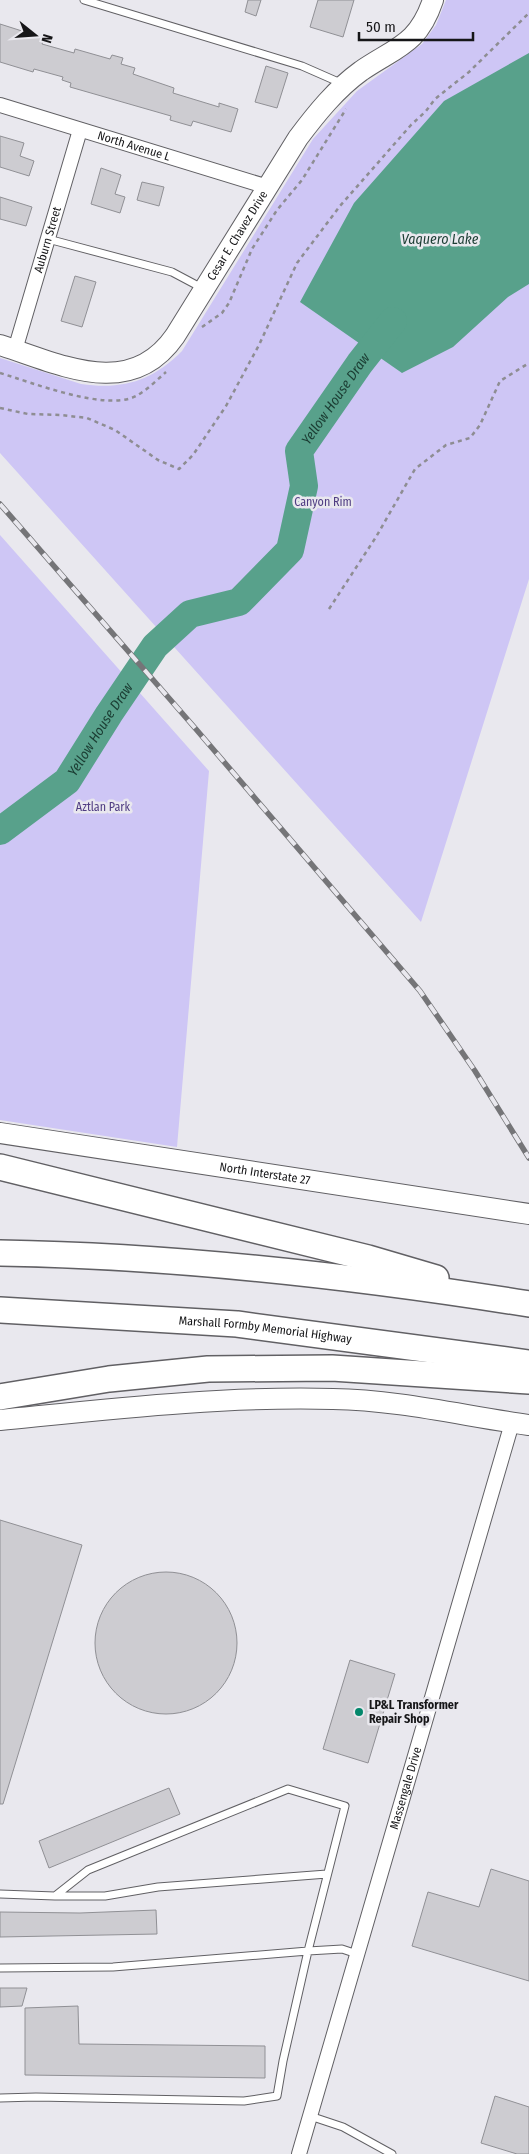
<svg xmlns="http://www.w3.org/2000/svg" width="529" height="2154" font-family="'Fira Sans Condensed',sans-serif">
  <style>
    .green { fill: #cec6f5 }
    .water { fill: #58a18b }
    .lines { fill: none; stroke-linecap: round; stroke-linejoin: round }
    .river { stroke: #58a18b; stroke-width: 28 }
    .building { fill: #cdccd1; stroke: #909095 }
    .lane-casing { stroke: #616064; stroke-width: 9 }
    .street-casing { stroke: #616064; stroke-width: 16 }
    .secondary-casing { stroke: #616064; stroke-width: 22 }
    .highway-casing { stroke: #616064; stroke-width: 28 }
    .path { stroke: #8e8d92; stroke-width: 2.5; stroke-dasharray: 4 4; stroke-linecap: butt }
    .lane { stroke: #fff; stroke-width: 7 }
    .street { stroke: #fff; stroke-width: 14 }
    .secondary { stroke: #fff; stroke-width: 20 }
    .highway { stroke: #fff; stroke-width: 25 }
    .rail-casing { stroke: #757578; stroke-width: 5.5 }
    .rail { stroke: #e9e8ee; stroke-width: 4; stroke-dasharray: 11; stroke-linecap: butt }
    .poi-dot { fill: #03876b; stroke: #e9e8ee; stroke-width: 2 }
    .labels { text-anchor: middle; stroke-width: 5; stroke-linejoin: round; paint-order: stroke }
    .street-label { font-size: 12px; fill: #161618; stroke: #e9e8ee }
    .park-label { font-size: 12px; fill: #4f3c82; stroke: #e9e8ee }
    .poi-label { font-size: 12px; font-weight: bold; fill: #161618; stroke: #e9e8ee; text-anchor: start }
    .water-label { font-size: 14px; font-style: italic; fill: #1b3d33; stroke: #e9e8ee }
  </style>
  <rect width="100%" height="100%" fill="#e9e8ee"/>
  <path class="green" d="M446 0H529V579L421 922 0 453V358L81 384C123 390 152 381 182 351L313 139 357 91 422 44 436 25Z
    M0 535 209 771 177 1147 0 1120Z"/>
  <path class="water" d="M529 53V284L508 297 453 347 402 373 300 302 354 203 444 101Z"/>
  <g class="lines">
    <path class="river" id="s1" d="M0 831 67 781 109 714 155 646 190 614 239 602 290 550 304 486 299 451 360 363 393 321"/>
  </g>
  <path class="building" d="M248 0H261L256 16 245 12Z
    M318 0H354L343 37 310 27Z
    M0 24 44 38 42 44 74 53 75 49 110 59 112 55 123 58 121 64 135 68 133 74 174 88 173 93 219 107V103L238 109 231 132 193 121 191 126 170 120 171 116 70 87 71 83 62 80 63 77 34 69 33 72 0 62Z
    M266 66 288 73 277 108 255 102Z
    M0 136 24 143 20 156 34 161 29 176 0 167Z
    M101 168 121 175 115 194 125 197 120 213 91 204Z
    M142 182 164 187 159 206 137 200Z
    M0 197 32 207 26 226 0 219Z
    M75 276 96 282 82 327 61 321Z
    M0 1520 82 1545 3 1804H0Z
    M95 1643a71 71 0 1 1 142 0a71 71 0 1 1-142 0Z
    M350 1660 395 1674 368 1763 323 1749Z
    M169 1788 180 1814 49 1868 39 1841Z
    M491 1869 529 1881V1981L412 1946 428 1892 479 1907Z
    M156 1910 157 1934 0 1937V1912L80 1913Z
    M0 1988H27L22 2006 0 2007Z
    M78 2006 79 2044 265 2046V2078L25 2075V2008Z
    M495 2096 529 2107V2154H517L481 2143Z"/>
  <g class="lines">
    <defs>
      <path id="lane" d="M84 0 302 66 343 84
        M48 239 172 272 204 289
        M0 1894 55 1896 88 1870 288 1789 345 1806 308 1951 113 1967 0 1968
        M55 1896H105L158 1887 327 1874
        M0 2098 36 2097 244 2101 277 2096 283 2061 308 1951 342 1949 357 1954
        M310 2116 343 2127 392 2154"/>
      <g id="street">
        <path id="s2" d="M0 105 268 187"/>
        <path id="s3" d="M15 350 80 130"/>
        <path id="s4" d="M299 2154 512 1423"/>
      </g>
      <g id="secondary">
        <path id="s5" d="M0 345C60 364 130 401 175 336L298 138C316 114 336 89 361 71 396 47 418 45 433 0"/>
        <path id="s6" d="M0 1133 529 1214"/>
        <path d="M0 1420C111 1409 222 1396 333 1399 399 1400 464 1416 529 1425"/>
      </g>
      <g id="highway">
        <path d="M0 1167 368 1258 436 1278"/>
        <path d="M0 1253C177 1256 354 1276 529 1304"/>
        <path id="s7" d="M0 1310 237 1324 529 1363"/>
        <path d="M0 1397 109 1379 208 1369 332 1368 529 1381"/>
      </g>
    </defs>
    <use href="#lane" class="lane-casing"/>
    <use href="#street" class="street-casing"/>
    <use href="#secondary" class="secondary-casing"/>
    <use href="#highway" class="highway-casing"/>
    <path class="path" d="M202 327 222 313 229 303 252 249 277 210 302 180 346 109
      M0 373C31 382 106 412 136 396 147 390 157 380 166 372
      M0 408 28 414 61 415 87 418 115 430 158 460 179 469 193 455 226 406 259 345 297 263 340 206 411 125 426 111 435 99 469 72 529 13
      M329 609 376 537 415 469 446 445 470 438 480 425 500 381 529 363"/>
    <use href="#lane" class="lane"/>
    <use href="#street" class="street"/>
    <use href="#secondary" class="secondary"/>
    <use href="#highway" class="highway"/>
    <defs>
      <path id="rail" d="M0 504 195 728 420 991 475 1071 529 1158"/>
    </defs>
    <use href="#rail" class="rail-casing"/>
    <use href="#rail" class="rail"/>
  </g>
  <circle class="poi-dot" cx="359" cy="1712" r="5"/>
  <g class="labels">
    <g class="street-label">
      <text dy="4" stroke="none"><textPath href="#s2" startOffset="140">North Avenue L</textPath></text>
      <text dy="4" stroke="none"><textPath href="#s5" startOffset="310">Cesar E. Chavez Drive</textPath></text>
      <text dy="4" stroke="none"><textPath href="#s3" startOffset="115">Auburn Street</textPath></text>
      <text dy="4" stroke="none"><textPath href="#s6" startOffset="268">North Interstate 27</textPath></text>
      <text dy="4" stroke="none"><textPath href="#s7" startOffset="266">Marshall Formby Memorial Highway</textPath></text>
      <text dy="4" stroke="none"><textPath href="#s4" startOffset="381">Massengale Drive</textPath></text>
    </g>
    <g class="park-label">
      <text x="323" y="506">Canyon Rim</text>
      <text x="103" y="811">Aztlan Park</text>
    </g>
    <g class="poi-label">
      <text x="369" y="1709">LP&amp;L Transformer<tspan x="369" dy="14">Repair Shop</tspan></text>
    </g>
    <g class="water-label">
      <text x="440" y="244">Vaquero Lake</text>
      <text dy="5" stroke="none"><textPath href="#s1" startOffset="580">Yellow House Draw</textPath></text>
      <text dy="5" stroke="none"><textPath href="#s1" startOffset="145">Yellow House Draw</textPath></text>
    </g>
  </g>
  <g transform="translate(35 35) rotate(107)" stroke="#e9e8ee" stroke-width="4" paint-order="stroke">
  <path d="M0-4L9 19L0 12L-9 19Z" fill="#161618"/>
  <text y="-8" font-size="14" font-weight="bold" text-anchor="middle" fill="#161618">N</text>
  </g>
  <path d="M359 32v8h114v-8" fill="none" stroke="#161618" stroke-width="2.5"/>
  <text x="366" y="32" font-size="15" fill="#161618" stroke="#e9e8ee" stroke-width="4" paint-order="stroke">50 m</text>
</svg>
